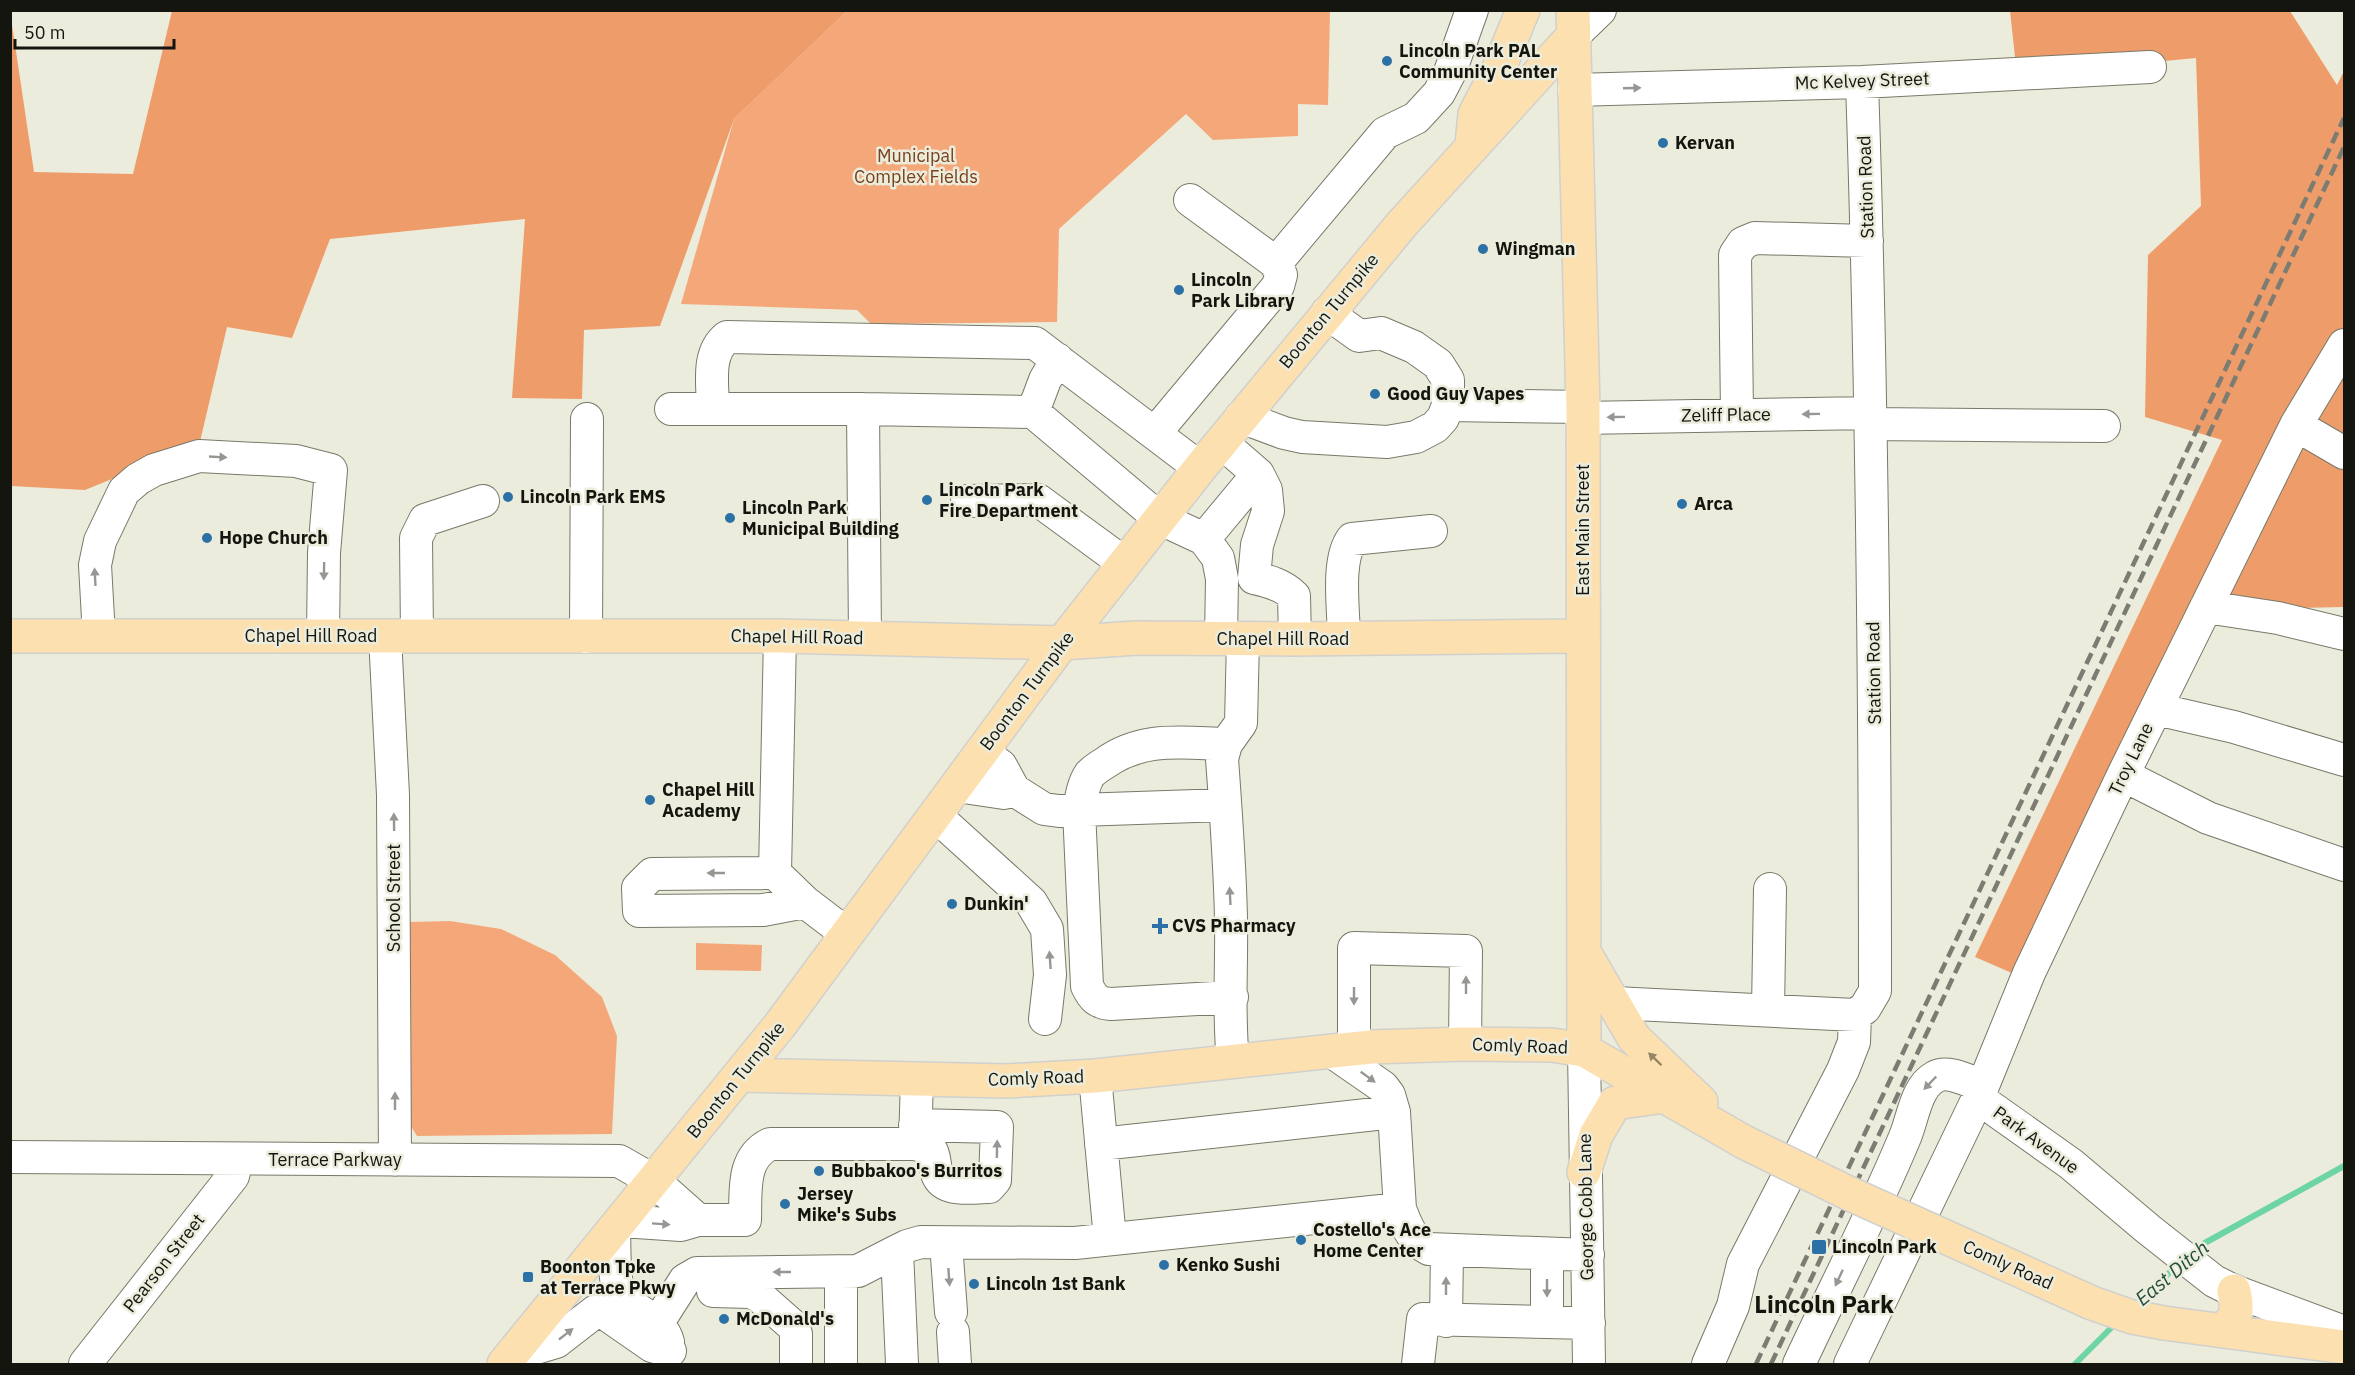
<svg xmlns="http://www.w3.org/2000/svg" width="2355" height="1375" font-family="'IBM Plex Sans',sans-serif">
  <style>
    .green { fill: #f4a879 }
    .forest { fill: #ee9d6a }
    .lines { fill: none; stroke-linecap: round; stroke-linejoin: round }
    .stream { stroke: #6dd4a6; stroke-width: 6 }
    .minor-casing { stroke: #79796a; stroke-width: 34 }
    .major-casing { stroke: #d0d0cf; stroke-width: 36 }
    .minor { stroke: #fff; stroke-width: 32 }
    .major { stroke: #fde0af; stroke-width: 33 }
    .rail { stroke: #7c7c72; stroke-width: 4.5; stroke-dasharray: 12 6; stroke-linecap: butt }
    .major-bridge-casing { stroke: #d0d0cf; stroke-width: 36; stroke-linecap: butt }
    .major-bridge { stroke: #fde0af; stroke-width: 33 }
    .oneway { fill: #969693 }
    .oneway2 { fill: #958567 }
    .poi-dot { fill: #2c71a6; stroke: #ececdc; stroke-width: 2 }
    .labels { text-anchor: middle; stroke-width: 5; stroke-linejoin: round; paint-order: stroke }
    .poi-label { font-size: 18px; font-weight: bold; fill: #151510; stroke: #ececdc; text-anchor: start }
    .street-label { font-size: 18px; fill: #151510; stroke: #ececdc }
    .park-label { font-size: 18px; fill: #77421d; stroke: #ececdc }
    .water-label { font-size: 20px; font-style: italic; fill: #224d3a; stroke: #ececdc }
    .district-label { font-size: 24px; font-weight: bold; fill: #151510; stroke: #ececdc }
  </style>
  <rect width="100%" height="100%" fill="#ececdc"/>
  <path class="green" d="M847 11H1330L1328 105 1298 104V136L1213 140 1186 114 1059 229 1057 322 871 324 857 310 681 304 734 119Z
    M450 921 501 929 555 955 602 997 617 1036 612 1134 417 1136 407 1120 408 922Z
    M696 943 762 945 761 971 696 970Z"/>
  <path class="forest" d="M10 11 34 172 133 174 172 11H847L734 119 660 326 584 330 582 399 512 398 525 219 330 239 292 338 227 327 198 450 156 461 85 490 11 486Z
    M2010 11H2290L2337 85 2344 71V607L2204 610 2021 977 1975 957 2222 440 2145 417 2148 255 2201 206 2196 58 2017 75Z"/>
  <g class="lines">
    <path class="stream" d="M2192 1253 2203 1244 2344 1166
      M2134 1305 2179 1264
      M2075 1364 2116 1323"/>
    <defs>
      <path id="minor" d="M1573 36 1600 10
        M1574 90 1862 82 2150 67
        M1190 200 1276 263
        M1448 405 1583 407
        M671 409H863L1033 412 1159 518 1204 539 1218 558 1222 579 1221 638
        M713 409C713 385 706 354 727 337L1035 343 1200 468
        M863 409 865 638
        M1033 412 1045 380 1057 359
        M1737 415 1735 255 1743 243 1755 238 1867 241
        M1241 417 1284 433 1302 437 1387 442 1416 437 1435 427 1443 418 1448 405V380L1438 364 1414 347 1381 333 1359 336 1327 313
        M1582 418 1870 413
        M1870 424 2104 426
        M2296 425 2344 453
        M1155 433 1278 286 1281 275 1276 263 1385 133 1416 118 1439 93 1450 72 1472 10
        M1221 442 1258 474 1266 490 1268 511 1257 545 1254 578C1269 581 1283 585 1294 596L1295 639
        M967 501 1038 500 1124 563
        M1204 539 1258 474
        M2206 607 2278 618 2344 634
        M99 636 95 565 100 541 124 491 138 479 154 470 199 456 296 461 331 470 324 553 323 636
        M385 636 393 795 395 1160
        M417 636 416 538 425 520 483 501
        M586 637 587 419
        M1344 639C1344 611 1336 561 1352 539L1431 531
        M2156 709 2234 727 2344 760
        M1226 744 1222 759C1226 813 1230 866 1231 919 1232 967 1228 1014 1233 1061
        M982 752 1001 766 1014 790 1044 809 1059 811 1079 810C1081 798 1083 784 1090 774 1094 770 1100 766 1105 763 1143 736 1182 743 1226 744L1241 723 1243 639
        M2123 775 2208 818 2344 865
        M957 786 1004 793 1014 790
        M1225 805 1079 810 1087 986C1093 998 1097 1003 1111 1004L1232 997
        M935 815 1031 902 1047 929 1050 975 1045 1019
        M775 873 780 636
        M805 902 763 910 639 911 638 888 652 874 775 873 805 902 847 934
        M1615 1003 1855 1015 1865 1008 1875 991C1875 688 1872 385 1862 82
        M1768 1010 1770 889
        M1354 1048V948L1466 951 1465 1044
        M1584 1050 1589 1364
        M1331 1051 1383 1087 1389 1095 1394 1112
        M1095 1076 1110 1239
        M1978 1098 2071 1164 2148 1229 2214 1281 2234 1291 2344 1332
        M915 1144 930 1148C935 1155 934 1162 936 1170 941 1194 971 1187 989 1187L995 1180 997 1127 915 1125
        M1101 1144 1394 1112 1400 1209
        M10 1157 619 1161 654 1181 698 1220
        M622 1221 681 1225 698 1220H745C746 1192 741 1158 770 1144H915L917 1079
        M614 1232C615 1247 613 1280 620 1292 631 1311 663 1319 668 1342
        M946 1243 951 1312
        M841 1272V1364
        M713 1291 750 1292 759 1296 793 1326 796 1334V1364
        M1446 1321 1447 1251
        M1547 1322V1254
        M657 1324 685 1280 697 1273 858 1271 897 1251
        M953 1332 955 1364
        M513 1355 556 1342 596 1311 603 1312 652 1346 670 1351
        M85 1364 233 1176 237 1159
        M902 1364 897 1251 907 1246 921 1242 1075 1243 1400 1209C1407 1227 1412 1241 1429 1249L1588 1255
        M1418 1364 1423 1319 1589 1323
        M1708 1364 1733 1306 1743 1264 1843 1070 1854 1042 1855 1015
        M1799 1364C1834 1289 1873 1214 1905 1137 1913 1118 1916 1087 1935 1077 1948 1069 1970 1082 1983 1086
        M1850 1364 1978 1098 2029 973 2123 775 2296 425 2344 345"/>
      <path id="major" d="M1573 10 1583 407 1584 1050
        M1472 145 1475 114 1500 66 1523 10
        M10 636H780L1062 643 1136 638 1295 639 1583 636
        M1584 952 1634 1038 1701 1102
        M740 1075 1007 1081 1095 1076 1371 1047 1465 1044 1552 1045 1584 1050 1744 1142
        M1584 1172 1596 1135 1615 1103 1664 1096
        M2164 1323 2344 1347
        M2221 1330C2238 1320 2238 1309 2234 1291
        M504 1364 780 1025 1062 643 1200 468 1402 224 1573 36"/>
    </defs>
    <use href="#minor" class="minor-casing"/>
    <use href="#major" class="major-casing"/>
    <use href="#minor" class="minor"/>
    <use href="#major" class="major"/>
    <path class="rail" d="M1756 1364 2344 118
      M1771 1364 2344 147"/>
    <defs>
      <path id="major-bridge" d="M1744 1142 1846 1192 2092 1303 2132 1317 2164 1323"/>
    </defs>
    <use href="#major-bridge" class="major-bridge-casing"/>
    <use href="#major-bridge" class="major-bridge"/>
  </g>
  <defs><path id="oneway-solid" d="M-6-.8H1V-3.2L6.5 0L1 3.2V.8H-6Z" transform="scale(1.5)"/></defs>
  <g class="oneway">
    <use href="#oneway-solid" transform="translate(1632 88) rotate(-2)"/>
    <use href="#oneway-solid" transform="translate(1811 414) rotate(179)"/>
    <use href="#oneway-solid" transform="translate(1616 417) rotate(179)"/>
    <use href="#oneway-solid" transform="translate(218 457) rotate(3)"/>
    <use href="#oneway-solid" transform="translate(324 571) rotate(91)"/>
    <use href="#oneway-solid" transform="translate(95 577) rotate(-93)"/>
    <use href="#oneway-solid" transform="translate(394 822) rotate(-91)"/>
    <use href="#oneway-solid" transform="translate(716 873) rotate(180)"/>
    <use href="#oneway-solid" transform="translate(1230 896) rotate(-93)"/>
    <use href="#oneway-solid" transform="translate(1050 960) rotate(-94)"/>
    <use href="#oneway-solid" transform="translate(1466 985) rotate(-90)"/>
    <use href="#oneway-solid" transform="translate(1354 996) rotate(90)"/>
    <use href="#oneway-solid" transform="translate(1368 1077) rotate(36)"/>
    <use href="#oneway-solid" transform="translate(1930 1083) rotate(134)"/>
    <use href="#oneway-solid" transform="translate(395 1101) rotate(-90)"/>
    <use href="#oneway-solid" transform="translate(997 1149) rotate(-89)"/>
    <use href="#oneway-solid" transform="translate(661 1224) rotate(4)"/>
    <use href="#oneway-solid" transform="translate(782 1272) rotate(180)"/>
    <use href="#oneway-solid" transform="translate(949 1277) rotate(86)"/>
    <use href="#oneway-solid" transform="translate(1839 1278) rotate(115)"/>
    <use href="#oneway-solid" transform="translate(1446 1286) rotate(-90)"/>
    <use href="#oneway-solid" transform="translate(1547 1288) rotate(90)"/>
    <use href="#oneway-solid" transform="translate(566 1334) rotate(-38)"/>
  </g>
  <use class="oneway2" href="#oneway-solid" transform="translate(1655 1059) rotate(-136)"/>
  <g class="poi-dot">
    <circle cx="1387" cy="61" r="6"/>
    <circle cx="1663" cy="143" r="6"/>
    <circle cx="1483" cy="249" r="6"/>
    <circle cx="1179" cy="290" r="6"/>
    <circle cx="1375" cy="394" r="6"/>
    <circle cx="508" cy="497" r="6"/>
    <circle cx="927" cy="500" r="6"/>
    <circle cx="1682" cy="504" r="6"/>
    <circle cx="730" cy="518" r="6"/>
    <circle cx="207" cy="538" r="6"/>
    <circle cx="650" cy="800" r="6"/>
    <circle cx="952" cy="904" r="6"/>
    <path d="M1157 917h6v6h6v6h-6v6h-6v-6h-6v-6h6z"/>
    <circle cx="819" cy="1171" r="6"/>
    <circle cx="785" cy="1204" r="6"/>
    <circle cx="1301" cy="1240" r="6"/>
    <rect x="1811" y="1239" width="16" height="16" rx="3"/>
    <circle cx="1164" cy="1265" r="6"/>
    <rect x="522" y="1271" width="12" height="12" rx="3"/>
    <circle cx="974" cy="1284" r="6"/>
    <circle cx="724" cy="1319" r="6"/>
  </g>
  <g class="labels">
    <g class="poi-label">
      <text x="1399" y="57">Lincoln Park PAL<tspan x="1399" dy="21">Community Center</tspan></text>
      <text x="1675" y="149">Kervan</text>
      <text x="1495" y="255">Wingman</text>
      <text x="1191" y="286">Lincoln<tspan x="1191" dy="21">Park Library</tspan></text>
      <text x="1387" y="400">Good Guy Vapes</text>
      <text x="939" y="496">Lincoln Park<tspan x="939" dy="21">Fire Department</tspan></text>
      <text x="520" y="503">Lincoln Park EMS</text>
      <text x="1694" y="510">Arca</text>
      <text x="742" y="514">Lincoln Park<tspan x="742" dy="21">Municipal Building</tspan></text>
      <text x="219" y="544">Hope Church</text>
      <text x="662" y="796">Chapel Hill<tspan x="662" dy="21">Academy</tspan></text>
      <text x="964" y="910">Dunkin'</text>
      <text x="1172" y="932">CVS Pharmacy</text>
      <text x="831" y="1177">Bubbakoo's Burritos</text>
      <text x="797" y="1200">Jersey<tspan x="797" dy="21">Mike's Subs</tspan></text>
      <text x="1313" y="1236">Costello's Ace<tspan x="1313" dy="21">Home Center</tspan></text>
      <text x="1832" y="1253">Lincoln Park</text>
      <text x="1176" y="1271">Kenko Sushi</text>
      <text x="540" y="1273">Boonton Tpke<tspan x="540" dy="21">at Terrace Pkwy</tspan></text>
      <text x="986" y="1290">Lincoln 1st Bank</text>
      <text x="736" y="1325">McDonald's</text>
    </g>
    <g class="street-label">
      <text transform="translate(1862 81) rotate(-2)" y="6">Mc Kelvey Street</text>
      <text transform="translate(1866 187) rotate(-92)" y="6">Station Road</text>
      <text transform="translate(1329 311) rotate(-50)" y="6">Boonton Turnpike</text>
      <text transform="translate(1726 415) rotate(-1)" y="6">Zeliff Place</text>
      <text transform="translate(1583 530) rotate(-90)" y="6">East Main Street</text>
      <text x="311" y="642">Chapel Hill Road</text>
      <text transform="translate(797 637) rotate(1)" y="6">Chapel Hill Road</text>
      <text x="1283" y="645">Chapel Hill Road</text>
      <text transform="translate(1874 673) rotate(-91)" y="6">Station Road</text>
      <text transform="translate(1027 691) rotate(-53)" y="6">Boonton Turnpike</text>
      <text transform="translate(2131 759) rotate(-64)" y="6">Troy Lane</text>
      <text transform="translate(394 898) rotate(-90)" y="6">School Street</text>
      <text transform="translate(1520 1046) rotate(2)" y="6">Comly Road</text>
      <text transform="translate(1036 1078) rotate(-2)" y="6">Comly Road</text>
      <text transform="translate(736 1080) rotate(-51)" y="6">Boonton Turnpike</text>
      <text transform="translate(2036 1140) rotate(36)" y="6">Park Avenue</text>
      <text x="335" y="1166">Terrace Parkway</text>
      <text transform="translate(1586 1207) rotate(-91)" y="6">George Cobb Lane</text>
      <text transform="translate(164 1263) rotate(-52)" y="6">Pearson Street</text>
      <text transform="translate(2008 1265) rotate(24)" y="6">Comly Road</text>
    </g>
    <g class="park-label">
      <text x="916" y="162">Municipal<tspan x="916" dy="21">Complex Fields</tspan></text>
    </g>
    <g class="water-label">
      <text transform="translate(2172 1273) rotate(-40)" y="7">East Ditch</text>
    </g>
    <g class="district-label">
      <text x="1824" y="1313">Lincoln Park</text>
    </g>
  </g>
  <rect width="2355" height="1375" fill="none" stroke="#151510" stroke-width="24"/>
  <path d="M15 39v9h159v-9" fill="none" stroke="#151510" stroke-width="3"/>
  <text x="24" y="39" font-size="18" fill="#151510" stroke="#ececdc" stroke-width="4.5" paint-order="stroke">50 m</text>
</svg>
